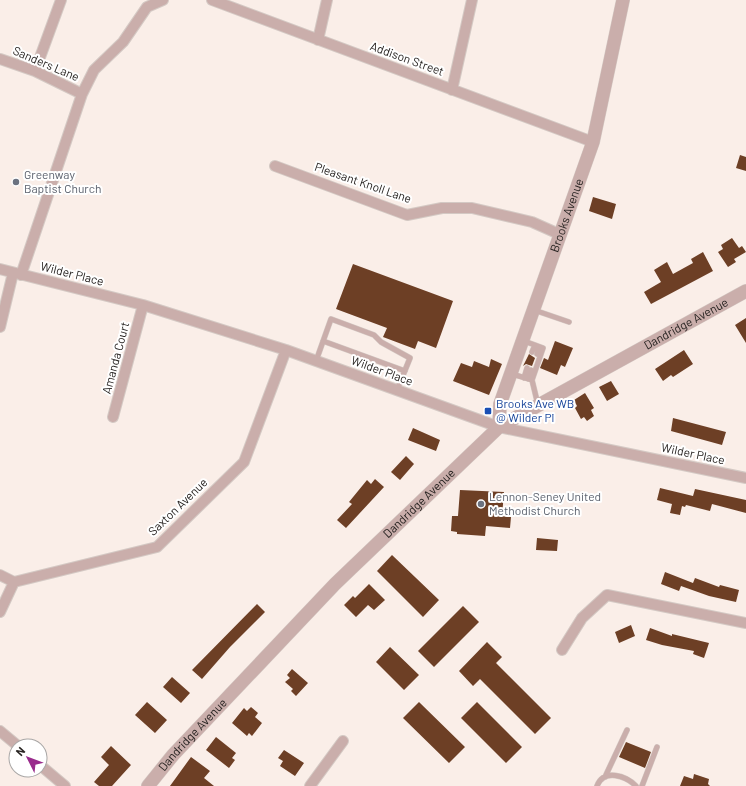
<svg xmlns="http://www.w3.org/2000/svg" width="746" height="786" font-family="Barlow,sans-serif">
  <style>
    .building { fill: #6d3f25 }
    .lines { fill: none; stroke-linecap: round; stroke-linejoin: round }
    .service-casing { stroke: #d4c9c4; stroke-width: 6 }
    .minor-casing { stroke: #d4c9c4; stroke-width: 12 }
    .tertiary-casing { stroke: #d4c9c4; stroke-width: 14 }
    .service { stroke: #caaeab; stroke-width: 5 }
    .minor { stroke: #caaeab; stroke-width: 10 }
    .tertiary { stroke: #caaeab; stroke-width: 13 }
    .worship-dot { fill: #6b7280; stroke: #fff; stroke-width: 1.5 }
    .transit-dot { fill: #1a4fb4; stroke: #fff; stroke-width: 1.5 }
    .labels { text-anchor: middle; stroke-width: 4; stroke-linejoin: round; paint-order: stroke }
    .street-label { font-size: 12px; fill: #272321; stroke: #fff }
    .worship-label { font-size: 12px; fill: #5b616d; stroke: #fff; text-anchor: start }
    .transit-label { font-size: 12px; fill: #164399; stroke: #fff; text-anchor: start }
  </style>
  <rect width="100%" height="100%" fill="#faeee8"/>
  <path class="building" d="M740 155 746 157V171L736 168Z
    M593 197 616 204 612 219 589 211Z
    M732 238 739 248 742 246 746 252 734 259 736 262 728 267 718 252 723 249 721 245Z
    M703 252 713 271 651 304 644 292 661 282 654 270 667 262 673 274 693 263 691 259Z
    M353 264 453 301 436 348 418 341 415 349 383 337 387 328 336 309Z
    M746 318V343L735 325Z
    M555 341 573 348 565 367 561 365 557 375 540 368 544 358 548 360Z
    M684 350 693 364 673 377 671 375 663 381 655 369Z
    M529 354 535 358 532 366 526 364 523 366Z
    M491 359 502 364 489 395 453 381 461 363 472 367 474 361 489 367Z
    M611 381 619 394 607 401 599 387Z
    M585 393 594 408 591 410 594 416 587 421 584 417 581 419 575 408 577 406 574 400Z
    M673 418 726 432 722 445 671 431Z
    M413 428 440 440 436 451 408 440Z
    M406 456 414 464 400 480 391 472Z
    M375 479 384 487 346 528 337 520 352 504 349 502 367 480 371 484Z
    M660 488 693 496 695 489 746 500V513L712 504 710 511 686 505 685 507 682 506 680 515 670 513 672 504 657 500Z
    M460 490 504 492 502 516 511 517 510 528 486 526 485 536 457 534V532L451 531 452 516H458Z
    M537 538 558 540 557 551 536 550Z
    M392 555 439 600 423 617 377 571Z
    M665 572 693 583 695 578 719 587 720 585 739 590 736 602 709 596 681 586 679 591 661 584Z
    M369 584 385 600 374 610 368 605 356 617 344 605 353 596 355 598Z
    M257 604 265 612 230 647 202 679 192 670Z
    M463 606 479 622 434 667 418 651Z
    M631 625 635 636 619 643 615 632Z
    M650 628 672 636V634L709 643 704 658 693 654 694 651 662 645 646 640Z
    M487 642 502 657 496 663 551 718 535 734 480 679 473 686 459 671Z
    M390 647 419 675 404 690 376 662Z
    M292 669 308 683 296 696 291 691 293 689 285 682 290 678 287 675Z
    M172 677 190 693 181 703 163 687Z
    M147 702 167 720 155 733 135 715Z
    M419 702 465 747 449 763 403 718Z
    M477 702 522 747 506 763 461 718Z
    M251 707 258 713 255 717 262 723 252 736 249 733 247 736 232 723 244 708 247 711Z
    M216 737 236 753 232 758 235 760 229 768 206 750Z
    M626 742 651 752 645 768 619 757Z
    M111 746 131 765 112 786H99L94 782 109 765 101 757Z
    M284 750 304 763 295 776 280 766 283 761 278 758Z
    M191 757 210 771 204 778 214 786H170Z
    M694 774 709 779 708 784 710 786H680L684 776 693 779Z"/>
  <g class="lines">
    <defs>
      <path id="service" d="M534 310 569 322
        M323 341 405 371
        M524 341 543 348 532 380
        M532 352 535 345
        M537 354 539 347
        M316 361 331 319 374 335 381 342 410 358 397 390
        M512 374 532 380 538 405
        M524 378 527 368
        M528 379 531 370
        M605 777 627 730
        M597 786C604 768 626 776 636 786
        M642 786 657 747"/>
      <path id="minor" d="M212 0 593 142
        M318 40 327 0
        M0 59 35 71 82 94
        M35 71 61 0
        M452 90 472 0
        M275 166 407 215 442 208H472L532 222 559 234
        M0 269 143 305 286 350 499 427 746 478
        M21 275 82 94 94 70 123 42 147 7 163 0
        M0 327 13 273
        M113 417 143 305
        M0 575 14 582
        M0 612 14 582 157 547 244 462 286 350
        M562 650 582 618 607 595 746 623
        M0 731 18 746
        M40 765 65 786
        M310 786 343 741"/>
      <g id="tertiary">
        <path id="s1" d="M499 427 500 404 593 142 623 0"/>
        <path id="s2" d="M148 786 173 755 335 584 499 427 746 291"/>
      </g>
    </defs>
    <use href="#service" class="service-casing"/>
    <use href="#minor" class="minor-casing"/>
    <use href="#tertiary" class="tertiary-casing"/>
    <use href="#service" class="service"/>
    <use href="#minor" class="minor"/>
    <use href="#tertiary" class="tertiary"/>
  </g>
  <g class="worship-dot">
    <circle cx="16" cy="182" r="4"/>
    <circle cx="481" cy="504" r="4"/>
  </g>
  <rect class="transit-dot" x="484" y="407" width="8" height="8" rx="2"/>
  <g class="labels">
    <g class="street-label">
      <text transform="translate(407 59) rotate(20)" y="4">Addison Street</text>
      <text transform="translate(46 64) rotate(23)" y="4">Sanders Lane</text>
      <text transform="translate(363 183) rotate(19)" y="4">Pleasant Knoll Lane</text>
      <text dy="4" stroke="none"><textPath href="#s1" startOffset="223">Brooks Avenue</textPath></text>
      <text transform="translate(72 274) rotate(14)" y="4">Wilder Place</text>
      <text dy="4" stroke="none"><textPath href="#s2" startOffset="716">Dandridge Avenue</textPath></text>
      <text transform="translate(116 358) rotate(-75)" y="4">Amanda Court</text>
      <text transform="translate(382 371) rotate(20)" y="4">Wilder Place</text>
      <text transform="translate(693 454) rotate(12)" y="4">Wilder Place</text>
      <text dy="4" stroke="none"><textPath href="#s2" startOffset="392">Dandridge Avenue</textPath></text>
      <text transform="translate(178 507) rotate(-44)" y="4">Saxton Avenue</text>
      <text dy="4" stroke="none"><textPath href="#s2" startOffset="68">Dandridge Avenue</textPath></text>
    </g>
    <g class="worship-label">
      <text x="24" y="179">Greenway<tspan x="24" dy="14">Baptist Church</tspan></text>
      <text x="489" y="501">Lennon-Seney United<tspan x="489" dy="14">Methodist Church</tspan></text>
    </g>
    <g class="transit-label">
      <text x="496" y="408">Brooks Ave WB<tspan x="496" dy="14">@ Wilder Pl</tspan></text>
    </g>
  </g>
  <g transform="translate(28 758) rotate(312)"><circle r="19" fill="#ffffff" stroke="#a9a7a6"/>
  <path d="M0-3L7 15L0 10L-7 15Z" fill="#992b8c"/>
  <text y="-6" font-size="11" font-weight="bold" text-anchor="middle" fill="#272321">N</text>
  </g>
</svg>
